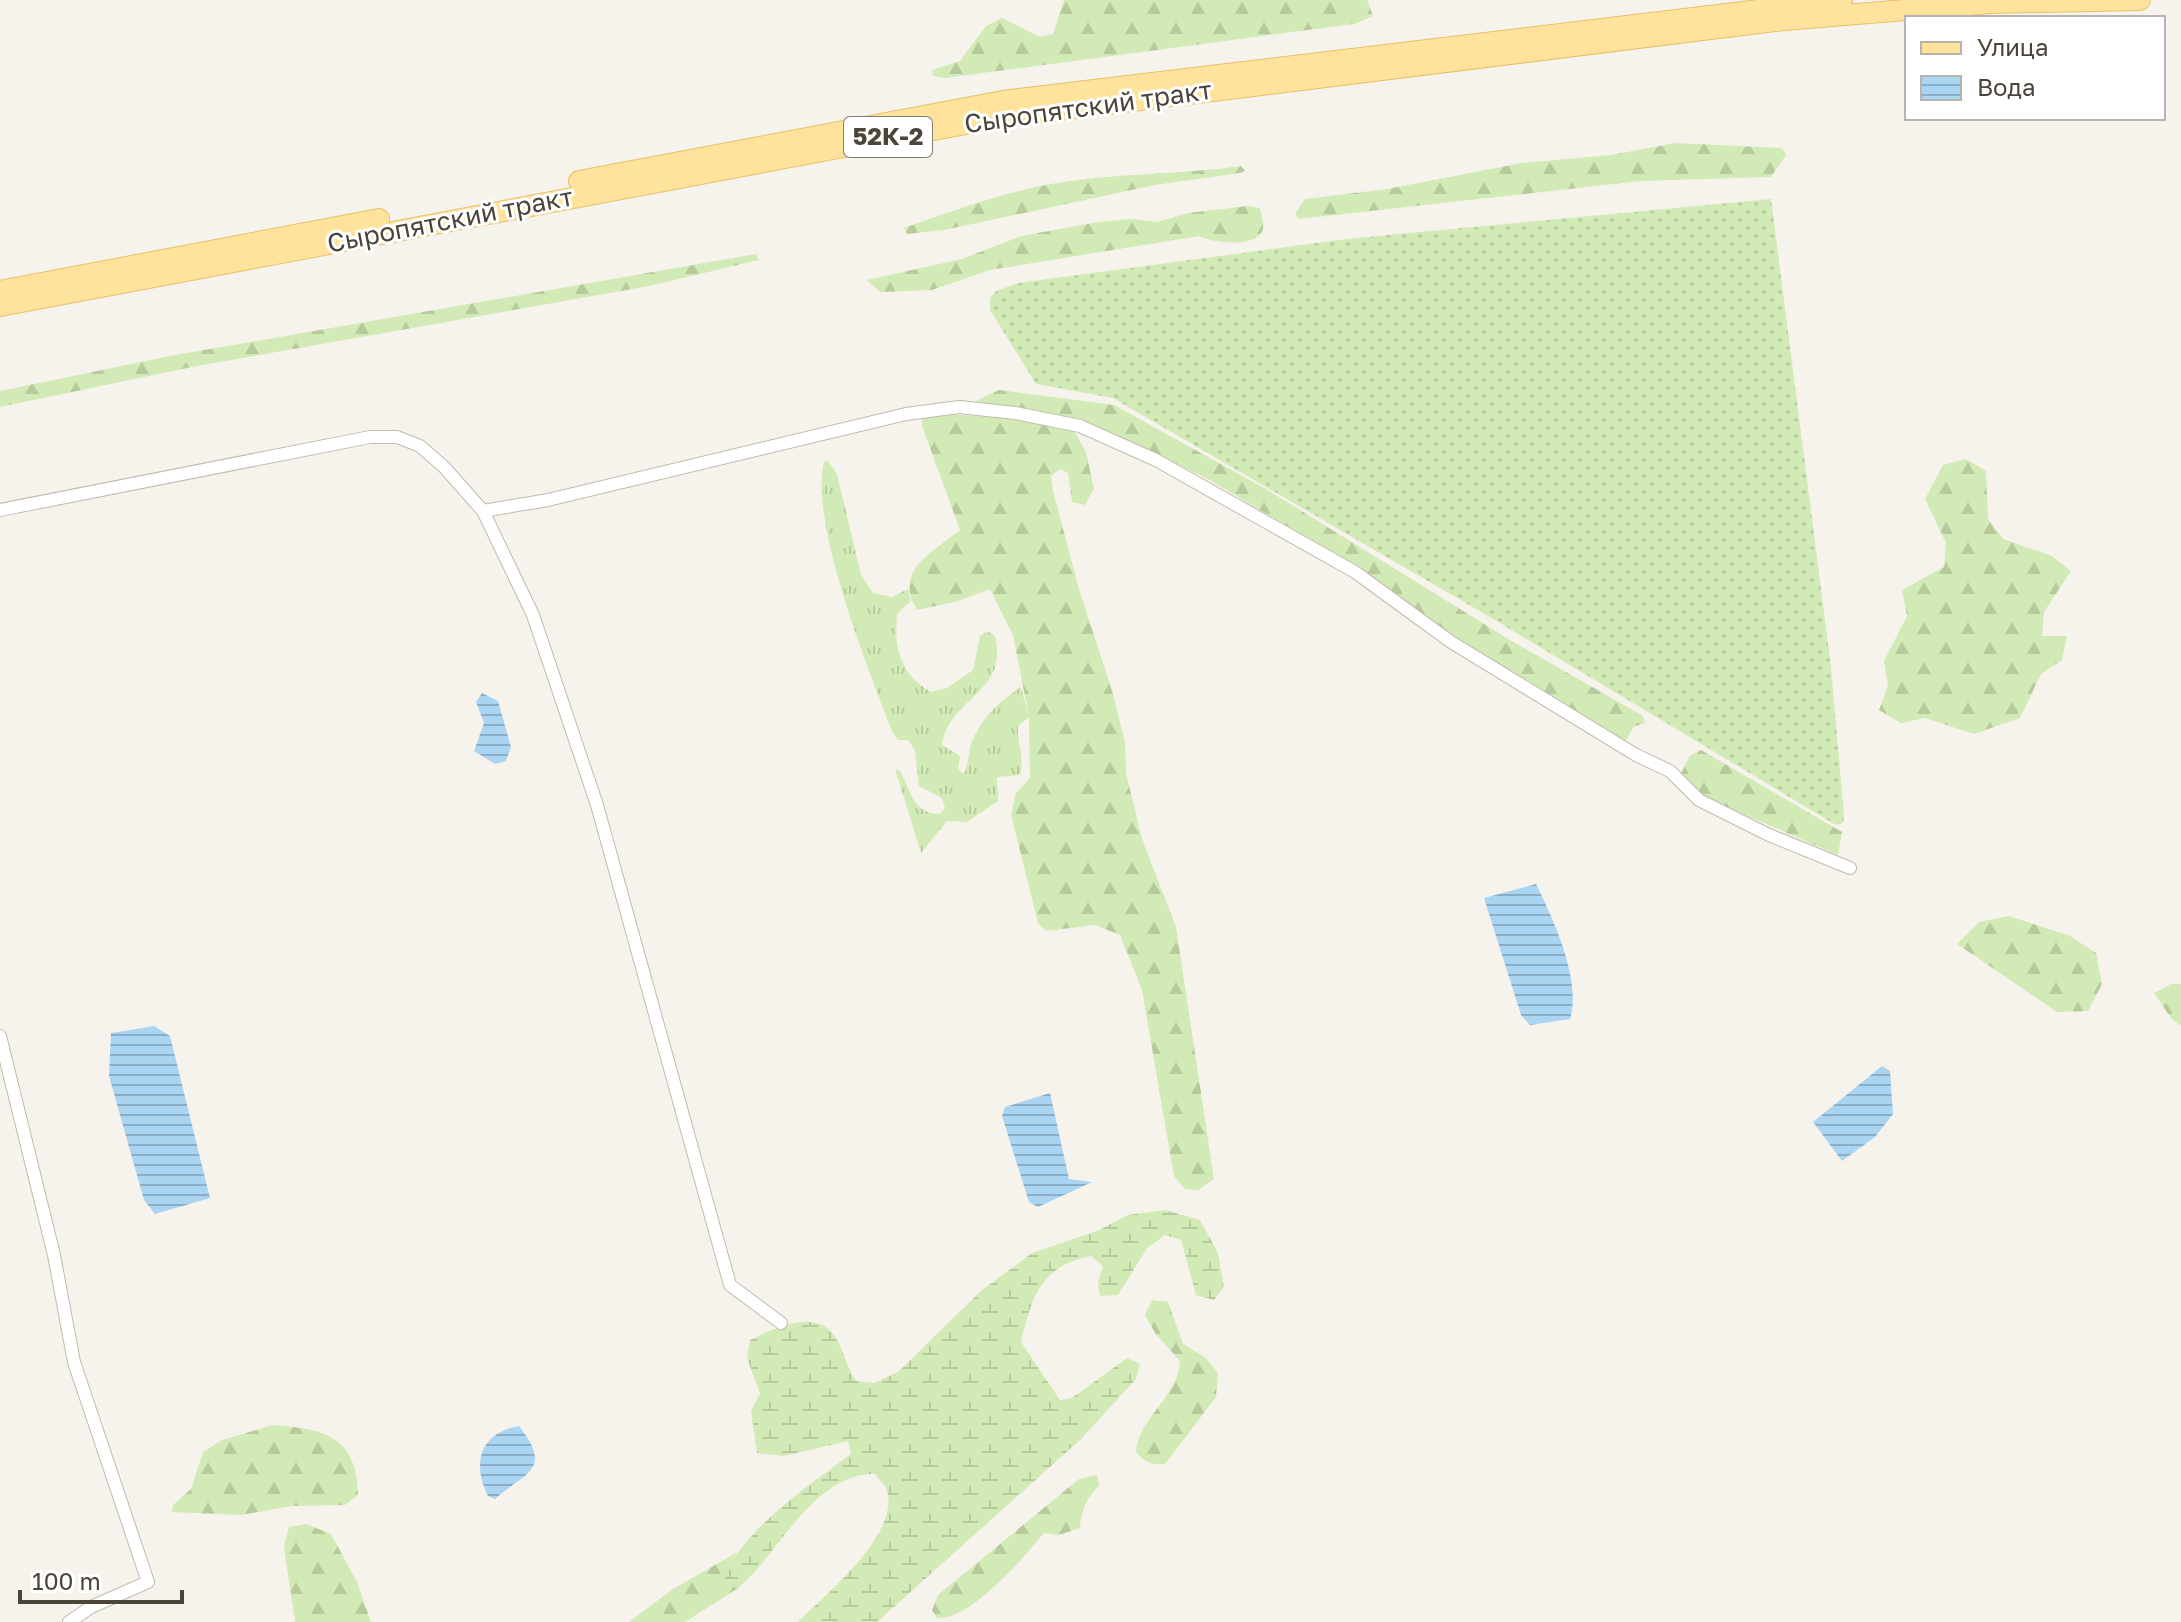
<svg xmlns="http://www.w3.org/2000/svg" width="2181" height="1622" font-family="'Golos Text',sans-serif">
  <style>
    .grass { fill: url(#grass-tufts) }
    .forest { fill: url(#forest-firs) }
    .wetland { fill: url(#wetland-marsh) }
    .garden { fill: url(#garden-dots) }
    .water { fill: url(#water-rules) }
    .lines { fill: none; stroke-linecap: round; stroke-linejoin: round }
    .street-casing { stroke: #c2bbae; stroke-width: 14 }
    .primary-casing { stroke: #e6c16a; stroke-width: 22 }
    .street { stroke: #fff; stroke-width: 12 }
    .primary { stroke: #ffe39c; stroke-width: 20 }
    .labels { text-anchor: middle; stroke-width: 6; stroke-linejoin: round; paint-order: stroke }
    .shield { fill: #fff; stroke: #817c74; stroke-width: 2 }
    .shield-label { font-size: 24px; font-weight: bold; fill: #4b4439 }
    .street-label { font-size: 26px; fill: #4b4439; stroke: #fff }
  </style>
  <defs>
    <pattern id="grass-tufts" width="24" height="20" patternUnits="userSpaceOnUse" patternTransform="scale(2)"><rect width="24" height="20" fill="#d2eab5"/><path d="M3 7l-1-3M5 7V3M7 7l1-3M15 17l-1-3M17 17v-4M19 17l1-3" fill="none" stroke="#b6ca9c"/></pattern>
    <pattern id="forest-firs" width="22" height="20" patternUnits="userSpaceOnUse" patternTransform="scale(2)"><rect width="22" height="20" fill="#d2eab5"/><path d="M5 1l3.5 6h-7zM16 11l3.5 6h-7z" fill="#b6ca9c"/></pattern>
    <pattern id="wetland-marsh" width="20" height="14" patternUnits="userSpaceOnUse" patternTransform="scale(2)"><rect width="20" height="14" fill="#d2eab5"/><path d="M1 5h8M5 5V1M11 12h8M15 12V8" fill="none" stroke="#b6ca9c"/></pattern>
    <pattern id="garden-dots" width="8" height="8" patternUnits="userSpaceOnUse" patternTransform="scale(2)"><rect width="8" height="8" fill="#d2eab5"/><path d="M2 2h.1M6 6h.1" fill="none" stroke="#b6ca9c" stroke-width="1.8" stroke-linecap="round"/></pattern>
    <pattern id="water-rules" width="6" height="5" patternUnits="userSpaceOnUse" patternTransform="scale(2)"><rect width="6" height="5" fill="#a9d4f2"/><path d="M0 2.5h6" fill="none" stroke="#8caec5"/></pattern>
  </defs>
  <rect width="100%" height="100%" fill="#f6f3ec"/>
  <path class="grass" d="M824 461H828L837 474 861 575 873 593 892 597 908 589 911 601 897 614C894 649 900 674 931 692L947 688 973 670 980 636 987 631 995 636C1009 694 950 696 942 745L960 756 958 770 964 774C969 763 968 754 971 744 981 718 1000 701 1021 687L1029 717 1018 726C1017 743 1025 760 1020 775L997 777 998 801 967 822 947 821 921 853 895 769 900 771C911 791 913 814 940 814L945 808 942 798 919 786 915 750 908 740H898L893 733C869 671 809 523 824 461Z"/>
  <path class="forest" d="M1064 0H1367L1373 16 1354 24 945 78 933 76 932 70 960 61 986 26 1002 18 1040 37 1053 34Z
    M1676 143 1782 148 1786 155 1771 177 1641 181 1299 219 1295 214 1305 199 1387 189 1522 163 1611 155Z
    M1241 166 1245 171 1240 173 1155 185 944 230 907 234 904 228C952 211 1001 193 1051 184 1114 173 1178 175 1241 166Z
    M1248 206 1260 208C1261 214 1264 222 1263 228 1260 249 1212 243 1199 236L990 270 932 290 880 292 867 280 962 259 1021 236 1099 222 1131 219 1157 222 1188 213Z
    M756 254 759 260 649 286 192 367 0 407V391L170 356Z
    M999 390 1114 405 1266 489 1510 640 1643 716 1645 723 1633 727 1625 743 1453 639 1348 562 1206 478 1102 430 982 405 976 401Z
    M938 413 1049 422 1073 429 1086 452 1094 489 1085 505 1072 502 1068 473 1060 469 1051 476 1053 491 1079 589 1113 694 1125 743 1126 773 1142 839 1176 927 1214 1179 1198 1190 1185 1189 1174 1176 1142 990 1120 935 1095 925 1046 931 1038 923 1011 815 1016 793 1030 778 1029 717 1013 635 990 589 955 602 917 610C893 570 932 553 960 530L922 426V418Z
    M1966 459 1986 471 1988 519 2003 539 2052 556 2071 571 2044 612 2042 636H2067L2062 660 2041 674 2020 718 1974 734 1925 718 1901 723 1879 710 1888 686 1884 661 1907 616 1902 590 1944 567 1946 543 1925 499 1943 465Z
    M1701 750 1842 832 1838 855 1701 796 1680 775 1690 756Z
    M2009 916 2070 936 2096 953 2102 984 2088 1011 2057 1012 1957 944 1979 922Z
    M2171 984H2181V1026L2171 1018 2154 993Z
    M1152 1300 1168 1302 1183 1344 1206 1358 1218 1373 1216 1397 1165 1464C1152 1465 1144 1462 1136 1452 1139 1417 1178 1397 1180 1361L1155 1333 1145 1315Z
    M273 1425C325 1429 357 1436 358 1495L345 1505 292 1506 241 1515 172 1512 173 1505 191 1489 203 1452 222 1440Z
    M1097 1475 1099 1485C1088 1498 1080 1510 1080 1528L1059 1535 1044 1533C1023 1558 970 1621 937 1618L932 1610 938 1595 1079 1479Z
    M306 1524 331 1534 357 1582 371 1622H295L284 1547 289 1527Z
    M736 1553 725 1573 727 1585 738 1588 685 1622H629L673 1589Z"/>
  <path class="wetland" d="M1165 1210 1200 1220 1218 1253 1224 1287 1214 1300 1196 1295 1181 1240 1165 1235 1147 1248 1118 1295 1100 1296 1098 1282 1103 1266 1091 1256C1040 1266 1032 1297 1021 1342L1060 1400 1072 1398 1127 1358 1140 1364 1135 1380 1080 1440 877 1622H798C826 1594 900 1535 887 1490 885 1485 879 1479 875 1474 813 1473 780 1553 738 1588L727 1585 724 1573C755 1521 804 1489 851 1454L848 1441 784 1456 757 1453 751 1411 760 1393 747 1358 750 1340C775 1328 819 1306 837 1340 844 1353 847 1367 856 1381L874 1383 898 1372 981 1291 1032 1253 1097 1231 1128 1215Z"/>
  <path class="garden" d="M1771 199 1831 667 1844 817 1843 823 1836 825 1495 620 1113 398 1036 384 990 310V298L996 291 1018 283 1347 239Z"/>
  <path class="water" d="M482 693 498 701 511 747 506 761 495 764 474 751 484 723 476 702Z
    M1536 884C1553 918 1582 981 1570 1019L1530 1025 1521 1015 1484 898Z
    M154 1026 170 1036 210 1198 155 1214 144 1200 109 1076 111 1033Z
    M1882 1066 1890 1071 1893 1114 1875 1137 1842 1161 1813 1122Z
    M1050 1093 1069 1179 1092 1182 1038 1207 1029 1202 1002 1116 1005 1107Z
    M519 1426C553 1470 527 1471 495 1499L488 1496C472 1464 479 1433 519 1426Z"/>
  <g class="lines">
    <defs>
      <path id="street" d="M0 510 370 437H397L420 446 444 467 483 511 533 615 597 805 730 1285 781 1323
        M483 511 548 500 906 414 959 407 1015 413 1080 426 1156 460 1355 572 1451 642 1636 755 1670 771 1699 800 1769 835 1850 868
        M0 1036 54 1255 74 1362 148 1582 91 1607 69 1622"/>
      <path id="primary" d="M579 181 1003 101 1842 0
        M0 291 379 219
        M0 306 1003 117 1784 20 1990 3 2140 0"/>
    </defs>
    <use href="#street" class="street-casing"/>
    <use href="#primary" class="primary-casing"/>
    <use href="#street" class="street"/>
    <use href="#primary" class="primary"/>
  </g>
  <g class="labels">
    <rect class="shield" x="844" y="117" width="88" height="40" rx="6"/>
    <g class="shield-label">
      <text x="888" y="145">52К-2</text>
    </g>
    <g class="street-label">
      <text transform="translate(1088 107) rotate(-8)" y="9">Сыропятский тракт</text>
      <text transform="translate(450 220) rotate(-11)" y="9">Сыропятский тракт</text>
    </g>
  </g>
  <rect x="1905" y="16" width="260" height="104" fill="#ffffff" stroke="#b7b4b0" stroke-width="2"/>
  <rect x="1921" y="42" width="40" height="12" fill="#ffe39c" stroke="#b7b4b0" stroke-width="2"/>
  <text x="1977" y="56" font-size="24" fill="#4b4439">Улица</text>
  <rect x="1921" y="76" width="40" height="24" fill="url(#water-rules)" stroke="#b7b4b0" stroke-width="2"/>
  <text x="1977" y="96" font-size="24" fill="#4b4439">Вода</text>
  <path d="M20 1590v12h162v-12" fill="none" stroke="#4b4439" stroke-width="4"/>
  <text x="32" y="1590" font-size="24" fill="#4b4439" stroke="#ffffff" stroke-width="6" paint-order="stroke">100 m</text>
</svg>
